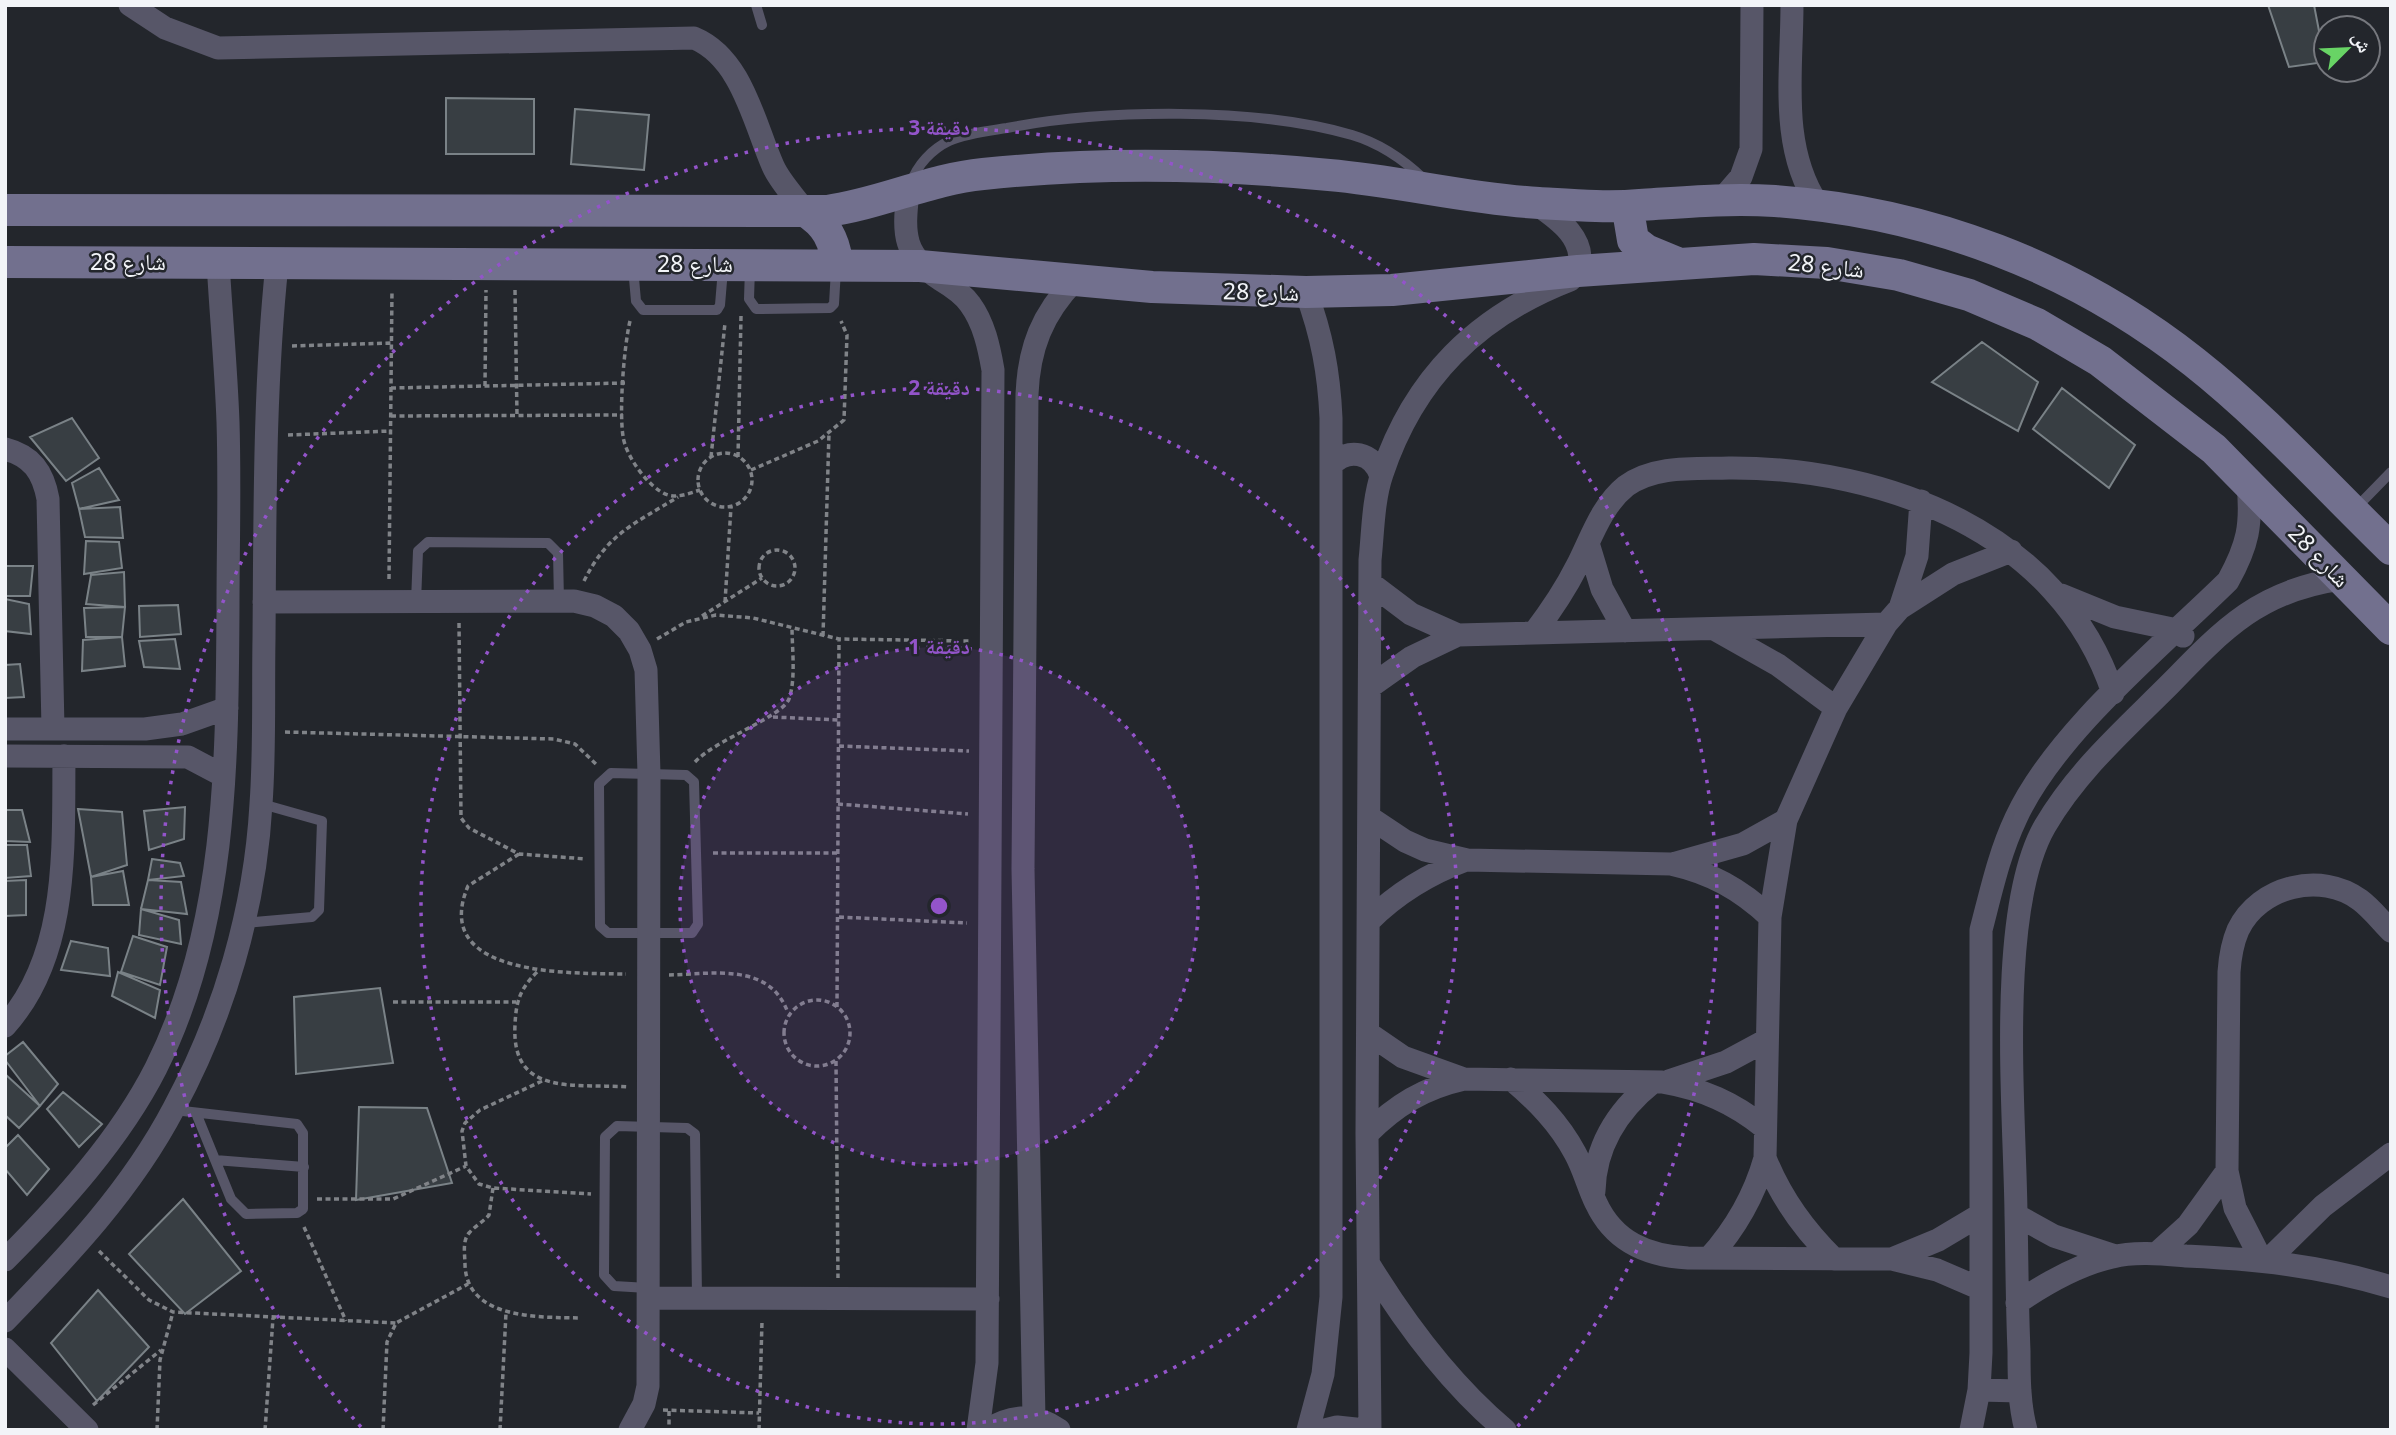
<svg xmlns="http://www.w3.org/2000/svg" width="2396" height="1435" font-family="'Noto Sans','Noto Naskh Arabic',sans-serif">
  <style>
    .building { fill: #383e43; stroke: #7a8287; stroke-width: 2 }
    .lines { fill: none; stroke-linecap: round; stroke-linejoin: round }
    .path { stroke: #808388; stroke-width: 3.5; stroke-dasharray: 5 3.5; stroke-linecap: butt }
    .lane { stroke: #575668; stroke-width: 10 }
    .street { stroke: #575668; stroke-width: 23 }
    .secondary { stroke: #72708e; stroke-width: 32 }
    .ring { fill: none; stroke: #9354ca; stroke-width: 3.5; stroke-dasharray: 3.5 7 }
    .labels { text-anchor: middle; stroke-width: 5; stroke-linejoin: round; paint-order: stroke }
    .street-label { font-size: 23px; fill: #f2f4f8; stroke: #23262c }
    .centre { fill: #9354ca; stroke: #23262c; stroke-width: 3.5 }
    .ring-label { font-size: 21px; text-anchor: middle; font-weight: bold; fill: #9354ca; stroke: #23262c; stroke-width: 5; stroke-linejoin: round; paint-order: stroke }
  </style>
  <rect width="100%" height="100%" fill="#23262c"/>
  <path class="building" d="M2268 5H2314L2325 62 2289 67Z
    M446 98 534 99V154H446Z
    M575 109 649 115 644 170 571 164Z
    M1982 342 2038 382 2018 431 1932 382Z
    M2062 388 2135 445 2109 488 2033 429Z
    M72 418 99 458 66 481 30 437Z
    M99 468 119 500 79 509 72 483Z
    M120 507 123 538 85 537 79 509Z
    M86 541 119 542 122 568 84 574Z
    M5 566H33L30 596H5Z
    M124 572 125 607 86 604 91 575Z
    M5 599 29 604 31 634 5 631Z
    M178 605 181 634 140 637 139 606Z
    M125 607 122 637H86L84 608Z
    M122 637 125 666 82 671 83 640Z
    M175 639 180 669 144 667 139 641Z
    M20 664 24 697 5 698V665Z
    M185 807 184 839 149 850 144 811Z
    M78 809 122 812 127 865 91 877Z
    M5 810H22L30 842 5 841Z
    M5 845H27L31 876 5 878Z
    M152 859 180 863 184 876 148 880Z
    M123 871 129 905H93L91 877Z
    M26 880V915L5 916V881Z
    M148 880 181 882 187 914 141 909Z
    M141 909 179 920 181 944 139 935Z
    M133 936 167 947 160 985 121 972Z
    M71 941 108 948 110 976 61 970Z
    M118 972 160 990 155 1018 112 996Z
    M380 988 393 1063 296 1074 294 997Z
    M23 1042 58 1084 40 1106 5 1060V1056Z
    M5 1074 40 1106 19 1128 5 1115Z
    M63 1092 102 1124 79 1147 47 1109Z
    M359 1107 427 1108 452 1183 356 1200Z
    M18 1135 49 1169 27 1195 5 1169V1148Z
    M183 1199 241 1271 185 1314 129 1254Z
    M98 1290 149 1347 97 1401 51 1343Z"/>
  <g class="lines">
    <path class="path" d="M515 290 517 415
      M630 321C624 346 619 410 623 436 625 455 649 489 668 495 679 498 690 493 700 490
      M292 346 391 343
      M485 386 486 290
      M391 388 625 383
      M391 416 623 415
      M288 435 391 431
      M698 480a27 27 0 1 1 54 0a27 27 0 1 1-54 0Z
      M711 457 725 323
      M738 457 741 316
      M751 470 818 441 844 420 847 335 841 321
      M759 568a18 18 0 1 1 36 0a18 18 0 1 1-36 0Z
      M389 579 392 290
      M584 581C608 533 634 524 678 497
      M725 602 731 507
      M702 616 762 578
      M459 623 461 818 469 828 519 854 586 859
      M823 636 829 433
      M657 639 686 622 716 615 753 618 839 639 970 641
      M773 717 839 720
      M285 732 554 739 575 744 597 765
      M839 746 969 751
      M695 762C715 740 782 717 789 699 796 679 792 649 792 627
      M838 804 968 814
      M713 853H838
      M519 854 468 886C429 978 573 973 626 974
      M839 917 967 923
      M537 972C520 989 516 1001 515 1025 511 1098 576 1083 629 1087
      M669 975C713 974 770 962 788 1013
      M784 1033a33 33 0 1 1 66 0a33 33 0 1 1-66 0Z
      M393 1002H516
      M837 1007 839 639
      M836 1061 838 1278
      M542 1081 480 1110 465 1123 462 1131 466 1166 479 1184 493 1188 591 1194
      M493 1188 489 1215C483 1222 475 1226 469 1233 462 1241 465 1255 465 1265 467 1320 540 1317 580 1318
      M317 1199H393L466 1166
      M304 1227 346 1321
      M99 1251 149 1300 173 1312 396 1323
      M93 1405 161 1350
      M663 1410 759 1413
      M669 1411V1430
      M157 1430 160 1360 173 1312
      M265 1430 273 1318
      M383 1430 387 1342 396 1323 468 1284
      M500 1430 506 1313
      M759 1430 762 1321"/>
    <path class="lane" d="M756 5 762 25
      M911 183C917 165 932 149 949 141 967 133 988 131 1007 128 1105 109 1256 107 1352 135 1379 143 1404 160 1424 179
      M633 267 636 301 643 310H717L720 305 723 269
      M750 268 749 299 756 309 830 308 834 304 836 269
      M2354 510 2391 472
      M416 602 418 551 428 542 548 543 558 553 559 601
      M611 773 686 775 694 782 698 924 692 933H608L600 926 599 784Z
      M244 923 312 917 319 910 322 821 262 804
      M174 1110 297 1124 303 1133V1209L297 1213 246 1214 231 1199 196 1113
      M215 1160 304 1167
      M648 1288 614 1286 604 1275 605 1137 617 1126 687 1128 695 1134 697 1298"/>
    <path class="street" d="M130 5 165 28 218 48 694 38C742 58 754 123 773 166 780 182 794 196 805 211
      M1792 5C1792 72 1779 147 1818 205
      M908 192C903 235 903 255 941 280 951 286 963 294 970 304 984 323 989 347 993 370L987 1363 978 1430
      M1722 199 1741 177 1751 149 1752 5
      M1306 292C1322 335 1329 373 1331 418V1297L1323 1374 1308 1430
      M5 449C32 456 43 472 48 499L53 728
      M1331 465C1348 447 1373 452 1381 476
      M1588 543 1602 589 1625 631
      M1370 583 1411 614 1458 635
      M2061 595 2115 617 2177 630 2183 636
      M264 602 574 601 595 606 614 616 629 631 640 650 646 670 649 774 648 1386 644 1404 630 1430
      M1900 608 1917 556 1921 501
      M1716 630 1778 665 1836 708
      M1534 633C1550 612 1565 590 1577 566 1591 539 1601 506 1626 486 1655 465 1695 469 1729 468 1886 467 2060 533 2113 693
      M1371 686 1412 657 1458 635 1886 624
      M5 729H145L182 724 227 708
      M5 756 188 757 224 776
      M1369 817 1405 841 1425 850 1467 860 1671 864C1711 873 1740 889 1770 917
      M1676 863 1743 844 1786 820
      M1369 921C1397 893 1428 874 1466 860
      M5 1026C70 954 63 846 64 756
      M1368 1033 1403 1057 1464 1079 1662 1082C1703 1089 1734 1103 1765 1128
      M1511 1079C1537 1101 1559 1123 1575 1153 1584 1169 1588 1187 1596 1203 1614 1242 1647 1256 1688 1258L1892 1259 1937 1270 1981 1289
      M1669 1081 1726 1062 1765 1041
      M1367 1134C1396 1105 1424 1088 1464 1079
      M1765 1158C1781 1198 1803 1229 1834 1259
      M1594 1191C1595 1145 1618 1110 1653 1082
      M2016 1215 2054 1236 2115 1256
      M2156 1254 2188 1225 2227 1171
      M1709 1258C1736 1228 1754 1197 1765 1158L1770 917 1786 820 1836 708 1886 624 1900 608 1953 574 2011 551
      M1892 1259 1938 1240 1980 1215
      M2261 1259 2235 1208 2227 1171 2229 972C2230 957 2232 944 2238 930 2259 886 2321 871 2360 900 2371 908 2381 921 2391 931
      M5 1260C61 1204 120 1139 156 1068 227 926 227 763 228 608 228 546 230 484 228 422 226 368 221 315 218 262
      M2268 1260 2323 1206 2391 1154
      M1370 1266C1407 1326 1450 1384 1505 1430
      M649 1298 988 1299
      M2017 1303C2046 1283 2077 1265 2112 1257 2135 1251 2163 1254 2186 1256 2256 1259 2323 1266 2391 1287
      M5 1321C69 1255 131 1190 174 1108 224 1015 255 910 261 804 265 749 263 694 264 639 265 514 264 389 277 264
      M5 1349 87 1430
      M1979 1390 2020 1391
      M1034 1418 1023 869 1027 394C1029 348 1042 314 1075 280
      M987 1430C1011 1415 1035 1413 1059 1430
      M1325 1430 1337 1427 1365 1430
      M1370 1430 1367 1134 1370 560C1373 532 1373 500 1382 474 1414 378 1477 316 1570 280L1578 271C1588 239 1558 219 1535 203
      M1971 1430 1979 1390 1981 1353V930C1991 892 1999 854 2016 818 2056 732 2160 648 2228 581 2248 545 2252 525 2248 484
      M2026 1430C2019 1404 2019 1377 2019 1351 2017 1305 2017 1259 2016 1214 2015 1114 1996 911 2045 826 2078 770 2124 730 2170 684 2224 628 2261 590 2341 579"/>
    <path class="secondary" d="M1635 206 1629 216 1633 240 1646 250 1675 262
      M5 210 827 211C880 204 930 179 983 174 1098 162 1215 164 1329 175 1399 181 1469 199 1539 203 1572 205 1607 208 1640 205 1685 202 1729 198 1775 201 1928 212 2074 267 2194 362 2265 418 2326 486 2391 549
      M805 211C826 224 835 240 837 265
      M5 262 920 266 1152 287 1306 292 1392 290 1578 271 1754 259 1827 263 1899 275 1969 295 2037 324 2100 361 2214 449 2391 629"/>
  </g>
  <circle cx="939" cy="906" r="259" fill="#9354ca" fill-opacity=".12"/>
  <g class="ring">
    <circle cx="939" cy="906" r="259"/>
    <circle cx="939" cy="906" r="518"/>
    <path d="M361 1427A778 778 0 1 1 1517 1427"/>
  </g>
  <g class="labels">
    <g class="street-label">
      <text x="128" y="270">شارع 28</text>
      <text x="695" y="272">شارع 28</text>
      <text transform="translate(1826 266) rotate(6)" y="8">شارع 28</text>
      <text transform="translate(1261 292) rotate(1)" y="8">شارع 28</text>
      <text transform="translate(2319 556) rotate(46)" y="8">شارع 28</text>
    </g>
  </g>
  <circle cx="939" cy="906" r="10" class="centre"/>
  <g class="ring-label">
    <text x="939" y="135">3 دقيقة</text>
    <text x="939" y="395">2 دقيقة</text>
    <text x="939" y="654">1 دقيقة</text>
  </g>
  <rect width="2396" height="1435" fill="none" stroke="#f2f4f8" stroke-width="14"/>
  <g transform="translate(2347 49) rotate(66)"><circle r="33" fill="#23262c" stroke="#76787e" stroke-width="2"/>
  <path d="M0-5L12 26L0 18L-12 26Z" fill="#68d465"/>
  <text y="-10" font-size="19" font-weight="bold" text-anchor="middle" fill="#f2f4f8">ش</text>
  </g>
</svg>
